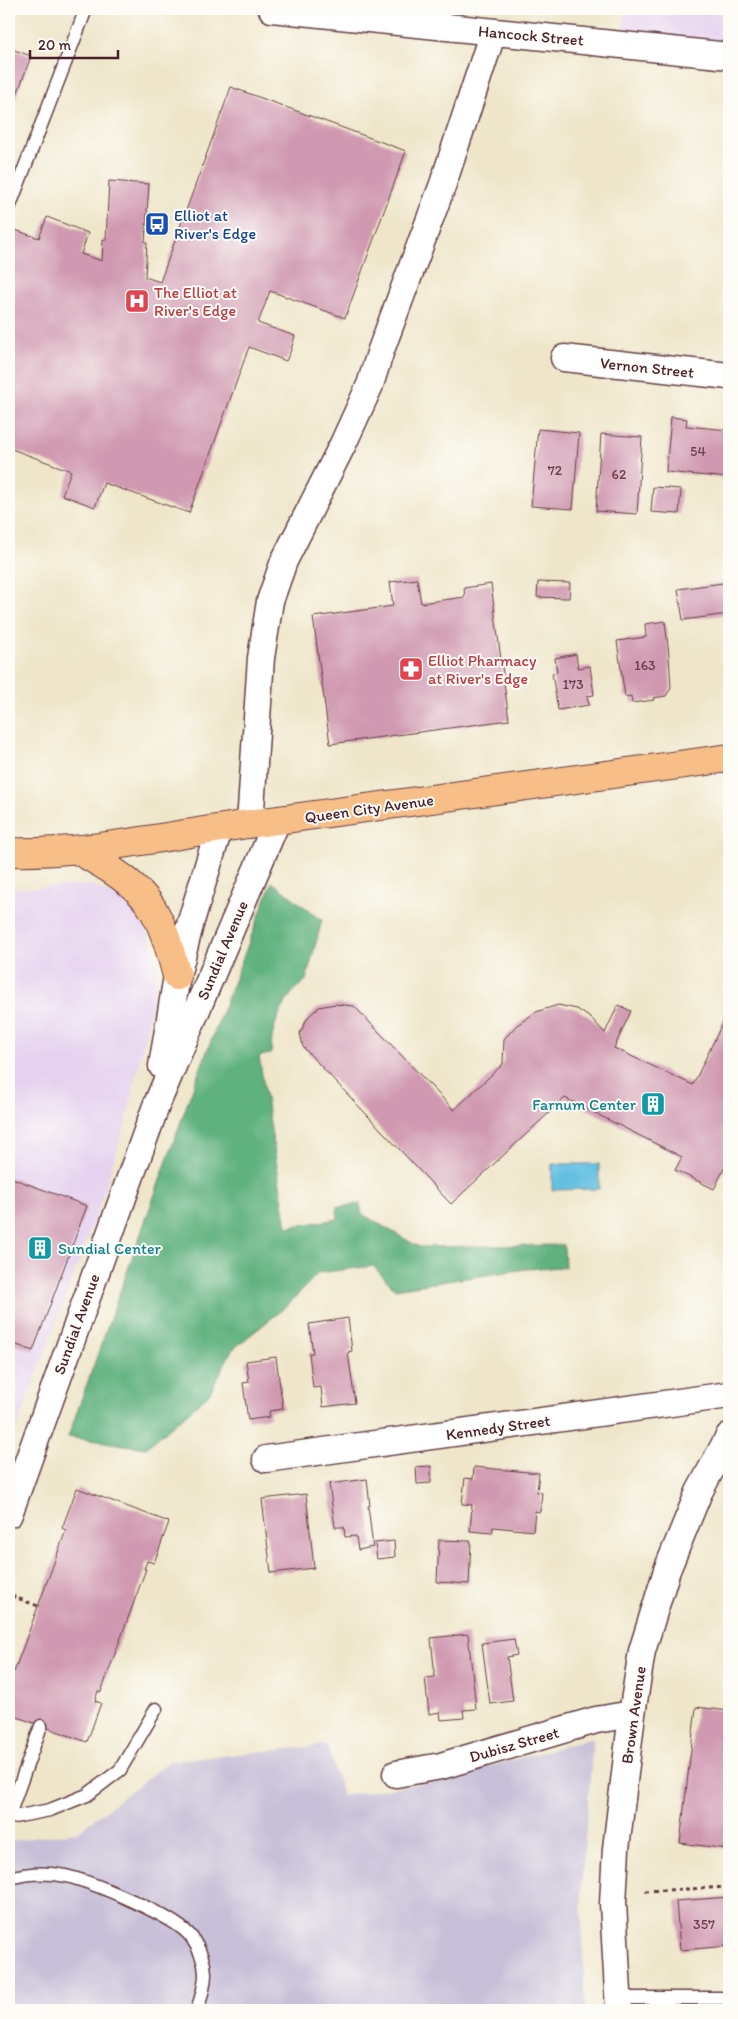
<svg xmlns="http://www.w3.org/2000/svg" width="738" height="2019" font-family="Itim,sans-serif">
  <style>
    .built { fill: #e6d2f0 }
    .industrial { fill: #c8bfd8 }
    .forest { fill: #5eb17e; stroke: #546854 }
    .water { fill: #64c0e2; stroke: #577086 }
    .building { fill: #d099b1 }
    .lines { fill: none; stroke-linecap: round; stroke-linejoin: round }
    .lane-casing { stroke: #633d43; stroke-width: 15 }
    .street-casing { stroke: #633d43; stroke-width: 29 }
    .primary-casing { stroke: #633d43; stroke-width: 30 }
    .path { stroke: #633d43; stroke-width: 3; stroke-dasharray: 4 4; stroke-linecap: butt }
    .lane { stroke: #fff; stroke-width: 12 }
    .street { stroke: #fff; stroke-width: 26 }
    .primary { stroke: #f7be88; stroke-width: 28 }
    .labels { text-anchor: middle; stroke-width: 4; stroke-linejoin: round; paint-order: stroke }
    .number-label { font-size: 14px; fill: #6c3e4c }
    .street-label { font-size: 16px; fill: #4a1f2b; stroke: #fdfcf7 }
    .transit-label { font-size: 16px; fill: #164399; stroke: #fdfcf7; text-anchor: start }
    .health-label { font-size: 16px; fill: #be3a42; stroke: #fdfcf7; text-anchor: start }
    .culture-label { font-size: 16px; fill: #0d838f; stroke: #fdfcf7; text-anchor: end }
  </style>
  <rect width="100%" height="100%" fill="#fdfcf7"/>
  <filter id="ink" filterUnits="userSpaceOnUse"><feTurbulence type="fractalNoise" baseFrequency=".02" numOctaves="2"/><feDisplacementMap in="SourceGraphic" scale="10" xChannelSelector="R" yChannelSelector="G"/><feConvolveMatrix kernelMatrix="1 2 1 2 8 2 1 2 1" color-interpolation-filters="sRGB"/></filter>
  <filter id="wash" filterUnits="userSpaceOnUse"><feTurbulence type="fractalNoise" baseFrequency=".0096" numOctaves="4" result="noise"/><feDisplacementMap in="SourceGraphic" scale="20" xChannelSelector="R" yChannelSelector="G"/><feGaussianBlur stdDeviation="1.12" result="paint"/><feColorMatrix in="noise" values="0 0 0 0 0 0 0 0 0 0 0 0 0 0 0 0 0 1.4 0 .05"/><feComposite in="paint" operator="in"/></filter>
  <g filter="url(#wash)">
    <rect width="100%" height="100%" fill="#efe6ca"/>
    <path class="built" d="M625 9H729V43L623 32Z
      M92 885 120 899 137 913 151 939 157 969 155 991 126 1122 97 1212 9 1449V889Z"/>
    <path class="industrial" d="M593 1738 581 1891 585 2010H9V1841L77 1832 170 1761 327 1745 343 1796 439 1780Z"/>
    <path class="forest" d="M272 882 322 920 306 980 292 993 283 1006 276 1022 272 1037 271 1054 259 1056 287 1227 338 1219 337 1207 360 1204 362 1214 419 1247 564 1245 565 1267 526 1269 395 1289 373 1266 318 1273 288 1305 232 1350 209 1394 146 1448 68 1437 191 1093Z"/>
    <path class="water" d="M552 1164H599V1189L552 1190Z"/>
    <g id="blocks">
      <path class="building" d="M9 48 31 56 9 117Z
        M231 87 406 151 345 318 270 291 258 323 295 336 291 350 286 361 249 347 189 513 104 483 95 507 62 495 71 471 9 448V228L39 238 47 217 88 233 81 254 102 261 103 239 106 240 109 181 149 184 145 242 147 243 145 277 160 282Z
        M671 417 687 419 686 426 729 430V478L666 472Z
        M538 429 579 433 573 509 531 506Z
        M601 434 642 437 637 514 596 511Z
        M653 487 681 489 679 514 651 512Z
        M417 579 421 603 465 597 464 588 491 584 509 720 330 744 313 617 393 606 390 582Z
        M538 582 570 583 569 598 537 597Z
        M723 583 728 614 683 620 678 589Z
        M665 621 669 655 671 688 666 696 653 698 654 700 632 703 631 696 625 697 617 641 646 637 645 624Z
        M576 654 578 668 590 666 594 695 587 696 589 705 558 710 552 673 557 672 555 658Z
        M335 1004 354 1006 454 1110 503 1064 504 1039 517 1025 536 1012 558 1005 577 1009 592 1019 605 1033 618 1005 631 1011 614 1048 693 1085 729 1009V1159L714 1189 675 1170 682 1157 565 1098 451 1204 303 1047 300 1033 308 1017 319 1007Z
        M9 1177 87 1206 33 1351 9 1342Z
        M348 1318 352 1351 348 1352 355 1403 323 1407 321 1387 313 1388 309 1353H313L309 1324Z
        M276 1357 283 1409 269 1411 270 1417 248 1420 243 1383 249 1382 246 1361Z
        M431 1466V1483L417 1484 416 1467Z
        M474 1467 539 1473 537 1492 542 1493 540 1512 535 1511 533 1531 493 1527 492 1533 470 1531 472 1505 462 1504 465 1478 473 1479Z
        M367 1479 370 1506H368L373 1547 358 1550 356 1536 345 1537 344 1527H335L329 1484Z
        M77 1488 169 1522 154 1563 147 1561 144 1569H146L101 1692 98 1691 95 1701 101 1703 87 1742 9 1714V1670L14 1672 66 1530 62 1528Z
        M306 1494 314 1568 271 1573 262 1499Z
        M439 1540 471 1541 469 1584 437 1582Z
        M394 1541 395 1557 377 1559 375 1543Z
        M468 1634 476 1709 463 1710 464 1718 441 1720 440 1712 429 1714 425 1678 435 1677 431 1638Z
        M514 1639 517 1655 507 1657 513 1701 490 1704 482 1643Z
        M696 1707 729 1711V1849L680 1843Z
        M729 1897V1946L680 1950 676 1901Z"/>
    </g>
  </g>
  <g filter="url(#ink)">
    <use href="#blocks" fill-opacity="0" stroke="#633d43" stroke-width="1"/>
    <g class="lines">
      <defs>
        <path id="lane" d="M9 208 86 9
          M9 1815 41 1726
          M9 1818 50 1810 87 1795 120 1770 156 1709
          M9 1878C27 1873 47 1872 66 1876 92 1882 178 1917 192 1938 210 1965 207 1981 197 2010
          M618 1998H729"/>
        <path id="street" d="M272 9 729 56
          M564 358 729 376
          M250 824 261 658 270 601 284 561 343 444 370 385 381 350 443 184 493 32
          M162 1066 177 976 191 921 219 829
          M266 1459 729 1395
          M9 1514 156 1106 277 821
          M396 1774 441 1766 596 1720 632 1714
          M619 2010 613 1903 616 1849 632 1714 642 1651 667 1570 699 1492 729 1436"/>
        <path id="primary" d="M77 850C103 864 141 885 155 913 166 933 171 954 177 976
          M9 852C90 854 169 835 249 824 409 802 569 781 729 758"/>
      </defs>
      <use href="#lane" class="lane-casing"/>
      <use href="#street" class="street-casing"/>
      <use href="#primary" class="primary-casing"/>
      <path class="path" d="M9 1604 12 1596 38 1606
        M645 1891 729 1887"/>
      <use href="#lane" class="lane"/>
      <use href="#street" class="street"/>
      <use href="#primary" class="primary"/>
    </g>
  </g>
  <defs>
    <symbol id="bus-square" viewBox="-11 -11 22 22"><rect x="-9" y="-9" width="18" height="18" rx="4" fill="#1a4fb4" stroke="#fdfcf7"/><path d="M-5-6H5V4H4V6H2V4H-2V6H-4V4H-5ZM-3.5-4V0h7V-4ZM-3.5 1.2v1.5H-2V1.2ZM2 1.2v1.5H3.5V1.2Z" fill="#fff"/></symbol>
    <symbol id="hospital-square" viewBox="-11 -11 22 22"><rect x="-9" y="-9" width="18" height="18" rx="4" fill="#e0444e" stroke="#fdfcf7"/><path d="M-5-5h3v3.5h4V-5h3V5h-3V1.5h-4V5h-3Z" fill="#fff"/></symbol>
    <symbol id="pharmacy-square" viewBox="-11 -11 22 22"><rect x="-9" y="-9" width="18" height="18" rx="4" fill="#e0444e" stroke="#fdfcf7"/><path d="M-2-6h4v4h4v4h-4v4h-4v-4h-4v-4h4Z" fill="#fff"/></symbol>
    <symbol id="building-square" viewBox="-11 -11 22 22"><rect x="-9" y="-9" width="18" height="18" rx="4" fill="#0f9aa8" stroke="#fdfcf7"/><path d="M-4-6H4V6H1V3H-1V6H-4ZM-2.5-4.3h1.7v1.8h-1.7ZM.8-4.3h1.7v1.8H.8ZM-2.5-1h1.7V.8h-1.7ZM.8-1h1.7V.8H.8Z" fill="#fff"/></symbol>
  </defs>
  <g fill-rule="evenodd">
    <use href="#bus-square" x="143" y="210" width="28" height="28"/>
    <use href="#hospital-square" x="123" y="287" width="28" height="28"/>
    <use href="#pharmacy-square" x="397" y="655" width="28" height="28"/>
    <use href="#building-square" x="639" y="1090" width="28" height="28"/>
    <use href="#building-square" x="26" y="1234" width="28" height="28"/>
  </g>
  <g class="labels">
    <g class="number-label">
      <text x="698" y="456">54</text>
      <text x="555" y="475">72</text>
      <text x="619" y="479">62</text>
      <text x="645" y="670">163</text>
      <text x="573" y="689">173</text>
      <text x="704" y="1929">357</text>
    </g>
    <g class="street-label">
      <text transform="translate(531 35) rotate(5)" y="6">Hancock Street</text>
      <text transform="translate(647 367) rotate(6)" y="6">Vernon Street</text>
      <text transform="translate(369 808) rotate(-8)" y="6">Queen City Avenue</text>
      <text transform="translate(222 950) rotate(-67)" y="6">Sundial Avenue</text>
      <text transform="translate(76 1324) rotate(-70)" y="6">Sundial Avenue</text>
      <text transform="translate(498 1427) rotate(-8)" y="6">Kennedy Street</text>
      <text transform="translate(633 1715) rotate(-82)" y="6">Brown Avenue</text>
      <text transform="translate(514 1744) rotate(-16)" y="6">Dubisz Street</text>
    </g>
    <g class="transit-label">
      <text x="174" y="221">Elliot at<tspan x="174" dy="18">River's Edge</tspan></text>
    </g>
    <g class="health-label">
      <text x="154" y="298">The Elliot at<tspan x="154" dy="18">River's Edge</tspan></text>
      <text x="428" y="666">Elliot Pharmacy<tspan x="428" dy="18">at River's Edge</tspan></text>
    </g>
    <g class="culture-label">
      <text x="636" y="1110">Farnum Center</text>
      <text x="58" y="1254" text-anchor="start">Sundial Center</text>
    </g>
  </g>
  <rect width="738" height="2019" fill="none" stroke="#fdfcf7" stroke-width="30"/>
  <path d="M30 50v8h88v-8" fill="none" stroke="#4a1f2b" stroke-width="2.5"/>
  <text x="38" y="50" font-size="15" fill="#4a1f2b" stroke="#fdfcf7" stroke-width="4" paint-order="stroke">20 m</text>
</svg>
